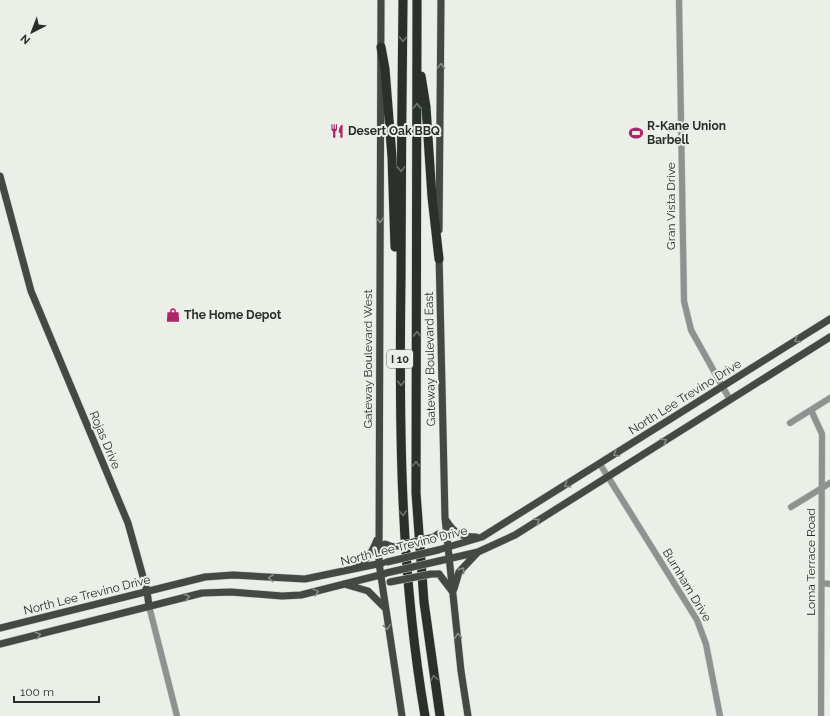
<svg xmlns="http://www.w3.org/2000/svg" width="830" height="716" font-family="Raleway,sans-serif">
  <style>
    .lines { fill: none; stroke-linecap: round; stroke-linejoin: round }
    .minor-casing { stroke: #c8ccc6; stroke-width: 7 }
    .major-casing { stroke: #c8ccc6; stroke-width: 8 }
    .highway-casing { stroke: #c8ccc6; stroke-width: 10 }
    .minor { stroke: #8f9290; stroke-width: 6 }
    .major { stroke: #444946; stroke-width: 7 }
    .highway { stroke: #2a302c; stroke-width: 9 }
    .major-bridge-casing { stroke: #c8ccc6; stroke-width: 8; stroke-linecap: butt }
    .major-bridge { stroke: #444946; stroke-width: 7 }
    .oneway { stroke: #6e736e }
    .oneway2 { stroke: #878b87 }
    .labels { text-anchor: middle; stroke-width: 4; stroke-linejoin: round; paint-order: stroke }
    .shield { fill: #ebefe8; stroke: #656763; stroke-width: 1 }
    .shield-label { font-size: 11px; font-weight: bold; fill: #2b2d2a }
    .poi-label { font-size: 12px; font-weight: bold; fill: #2b2d2a; stroke: #ebefe8; text-anchor: start }
    .street-label { font-size: 12px; fill: #2b2d2a; stroke: #ebefe8 }
  </style>
  <rect width="100%" height="100%" fill="#ebefe8"/>
  <g class="lines">
    <defs>
      <path id="minor" d="M679 0 684 301 691 330 730 400
        M811 410 822 434 821 716
        M790 423 830 398
        M600 464 697 620 706 644 720 716
        M791 507 830 483
        M822 583 830 584
        M149 606 177 716"/>
      <path id="major" d="M381 0 379 563 402 716
        M0 176 31 291 128 523 147 591 149 606
        M439 230 441 0
        M439 254 445 518 461 671 468 716
        M446 520C454 533 461 537 476 537
        M438 550 482 537 830 319
        M439 561 478 552 515 535 830 337
        M356 567C367 561 373 551 377 540
        M439 574 452 591
        M344 584 368 591 384 607
        M454 589 459 572 478 552
        M0 628 205 577 233 575 305 579 382 563
        M0 644 202 593 231 592 282 596 301 595 384 574"/>
      <path id="highway" d="M403 0C402 93 401 185 401 278 399 424 400 571 425 716
        M417 0 416 493 424 602 440 716
        M381 47 385 69 392 157 395 247
        M421 76 426 107 432 197 439 259"/>
    </defs>
    <use href="#minor" class="minor-casing"/>
    <use href="#major" class="major-casing"/>
    <use href="#highway" class="highway-casing"/>
    <use href="#minor" class="minor"/>
    <use href="#major" class="major"/>
    <use href="#highway" class="highway"/>
    <defs>
      <path id="major-bridge" d="M385 544 393 547 434 537 438 534
        M387 562 438 550
        M386 573 439 561
        M390 582 431 574H439"/>
    </defs>
    <use href="#major-bridge" class="major-bridge-casing"/>
    <use href="#major-bridge" class="major-bridge"/>
  </g>
  <defs><path id="oneway-chevron" d="M-2-3.5L2.5 0L-2 3.5" fill="none" stroke-width="1.6" stroke-linecap="round" stroke-linejoin="round"/></defs>
  <g class="oneway">
    <use href="#oneway-chevron" transform="translate(403 39) rotate(90)"/>
    <use href="#oneway-chevron" transform="translate(417 106) rotate(-90)"/>
    <use href="#oneway-chevron" transform="translate(401 169) rotate(90)"/>
    <use href="#oneway-chevron" transform="translate(417 334) rotate(-90)"/>
    <use href="#oneway-chevron" transform="translate(401 383) rotate(90)"/>
    <use href="#oneway-chevron" transform="translate(416 464) rotate(-90)"/>
    <use href="#oneway-chevron" transform="translate(403 513) rotate(85)"/>
    <use href="#oneway-chevron" transform="translate(434 678) rotate(-99)"/>
  </g>
  <g class="oneway2">
    <use href="#oneway-chevron" transform="translate(441 66) rotate(-89)"/>
    <use href="#oneway-chevron" transform="translate(380 220) rotate(90)"/>
    <use href="#oneway-chevron" transform="translate(797 340) rotate(148)"/>
    <use href="#oneway-chevron" transform="translate(664 441) rotate(-32)"/>
    <use href="#oneway-chevron" transform="translate(616 454) rotate(148)"/>
    <use href="#oneway-chevron" transform="translate(567 485) rotate(148)"/>
    <use href="#oneway-chevron" transform="translate(537 521) rotate(-32)"/>
    <use href="#oneway-chevron" transform="translate(462 570) rotate(-55)"/>
    <use href="#oneway-chevron" transform="translate(271 578) rotate(-177)"/>
    <use href="#oneway-chevron" transform="translate(316 592) rotate(-15)"/>
    <use href="#oneway-chevron" transform="translate(187 597) rotate(-11)"/>
    <use href="#oneway-chevron" transform="translate(387 627) rotate(82)"/>
    <use href="#oneway-chevron" transform="translate(38 635) rotate(-15)"/>
    <use href="#oneway-chevron" transform="translate(458 636) rotate(-96)"/>
  </g>
  <defs>
    <symbol id="restaurant-bare" viewBox="-9 -9 18 18"><path d="M-5-6h1v4h1v-4h1v4h1v-4h1v5L-1.5 .5V6h-2V.5L-5-1ZM5-6V6H3V1.5H1.5Q1.5-4 5-6Z" fill="#ad2569" stroke="#ebefe8" stroke-width="2.5" paint-order="stroke"/></symbol>
    <symbol id="stadium-bare" viewBox="-9 -9 18 18"><path d="M0-5a6.5 5 0 1 0 0 10a6.5 5 0 1 0 0-10ZM-3.5-1.8h7v3.6h-7Z" fill="#ad2569" stroke="#ebefe8" stroke-width="2.5" paint-order="stroke"/></symbol>
    <symbol id="shop-bare" viewBox="-9 -9 18 18"><path d="M-5-2.5h2.3a2.7 3.5 0 0 1 5.4 0H5L5.5 6h-11ZM-1.5-2.5h3a1.5 2.3 0 0 0-3 0Z" fill="#ad2569" stroke="#ebefe8" stroke-width="2.5" paint-order="stroke"/></symbol>
  </defs>
  <g fill-rule="evenodd">
    <use href="#restaurant-bare" x="327" y="121" width="20" height="20"/>
    <use href="#stadium-bare" x="626" y="123" width="20" height="20"/>
    <use href="#shop-bare" x="163" y="305" width="20" height="20"/>
  </g>
  <g class="labels">
    <rect class="shield" x="387" y="350" width="26" height="18" rx="3"/>
    <g class="shield-label">
      <text x="400" y="363">I 10</text>
    </g>
    <g class="poi-label">
      <text x="647" y="130">R-Kane Union<tspan x="647" dy="14">Barbell</tspan></text>
      <text x="348" y="135">Desert Oak BBQ</text>
      <text x="184" y="319">The Home Depot</text>
    </g>
    <g class="street-label">
      <text transform="translate(671 206) rotate(-90)" y="4">Gran Vista Drive</text>
      <text transform="translate(368 359) rotate(-90)" y="4">Gateway Boulevard West</text>
      <text transform="translate(430 359) rotate(-91)" y="4">Gateway Boulevard East</text>
      <text transform="translate(685 397) rotate(-32)" y="4">North Lee Trevino Drive</text>
      <text transform="translate(105 440) rotate(67)" y="4">Rojas Drive</text>
      <text transform="translate(404 546) rotate(-14)" y="4">North Lee Trevino Drive</text>
      <text transform="translate(811 562) rotate(-90)" y="4">Loma Terrace Road</text>
      <text transform="translate(687 585) rotate(59)" y="4">Burnham Drive</text>
      <text transform="translate(87 595) rotate(-14)" y="4">North Lee Trevino Drive</text>
    </g>
  </g>
  <g transform="translate(32 32) rotate(222)" stroke="#ebefe8" stroke-width="3" paint-order="stroke">
  <path d="M0-3L7 15L0 10L-7 15Z" fill="#2b2d2a"/>
  <text y="-6" font-size="11" font-weight="bold" text-anchor="middle" fill="#2b2d2a">N</text>
  </g>
  <path d="M14 696v6h85v-6" fill="none" stroke="#2b2d2a" stroke-width="2"/>
  <text x="20" y="696" font-size="12" fill="#2b2d2a" stroke="#ebefe8" stroke-width="3" paint-order="stroke">100 m</text>
</svg>
